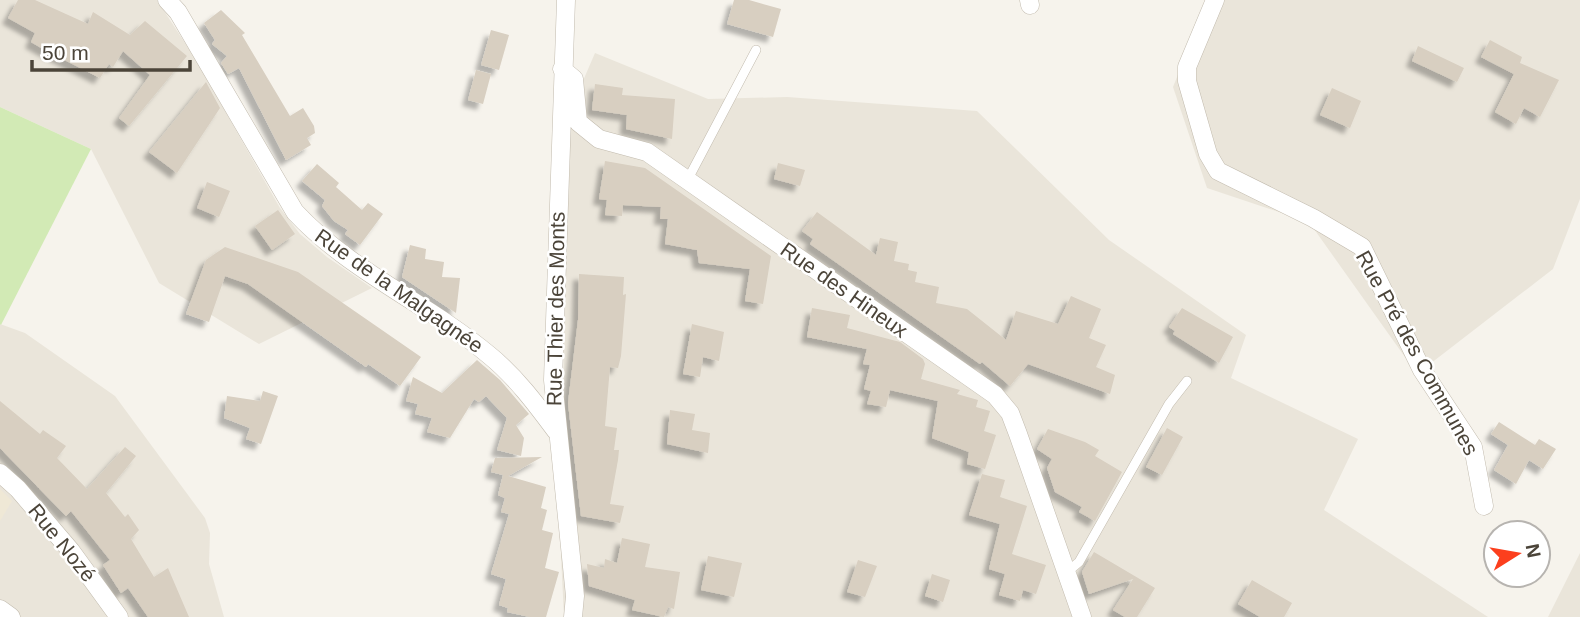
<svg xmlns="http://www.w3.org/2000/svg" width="1580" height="617" font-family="Arial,sans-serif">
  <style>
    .residential { fill: #eae5da }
    .education { fill: #efe8d6 }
    .green { fill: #d2eab5 }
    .building { fill: #d8cfc1; filter: url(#shadow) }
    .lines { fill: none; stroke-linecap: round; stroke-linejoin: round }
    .lane-casing { stroke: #c2bbae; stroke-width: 10 }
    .street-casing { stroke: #c2bbae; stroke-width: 19 }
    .lane { stroke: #fff; stroke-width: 9 }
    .street { stroke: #fff; stroke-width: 18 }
    .labels { text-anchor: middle; stroke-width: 5; stroke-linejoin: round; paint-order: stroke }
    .street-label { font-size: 21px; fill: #4b4439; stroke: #fff }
  </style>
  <defs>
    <filter id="shadow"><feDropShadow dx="-6" dy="6" stdDeviation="2" flood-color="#0004"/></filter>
  </defs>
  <rect width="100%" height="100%" fill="#f6f3ec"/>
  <path class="residential" d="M0 0H157L196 60 280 208 300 234 327 257 372 288 259 344 159 283 91 149 0 107Z
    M1208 0H1580V199L1553 269 1417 374 1309 222 1207 188 1173 87Z
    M595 53 708 99 787 97 977 111 1109 240 1246 335 1231 378 1358 439 1324 510 1488 617H564L561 556 567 118Z
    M0 324 25 333 115 396 205 518 210 533 209 564 224 617H16L0 602Z
    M1580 553V617H1548Z"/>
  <path class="education" d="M0 489 12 501 0 521Z"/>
  <path class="green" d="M0 107 91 149 1 325 0 324Z"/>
  <path class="building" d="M18 0H35L88 24 93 12 130 35 145 21 187 56 129 126 119 118 150 75 123 51 113 67 109 64 100 78 43 49 31 42 35 33 8 18Z
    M734 0H749L781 9 773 37 727 24Z
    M221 10 245 33 242 35 290 116 303 108 314 126 315 133 307 138 311 145 286 160 239 68 228 74 221 63 227 56 212 44 215 40 204 23Z
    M491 30 509 35 499 70 481 65Z
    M1490 40 1522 57 1520 63 1559 80 1540 117 1524 108 1516 124 1495 112 1514 74 1481 57Z
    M1418 46 1464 68 1457 82 1412 61Z
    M476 70 491 74 483 104 468 100Z
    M206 82 220 108 177 173 149 152Z
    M595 84 623 88 622 95 675 99 672 139 626 129 627 115 592 110Z
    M1332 88 1361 101 1350 128 1320 115Z
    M605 161 645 168 771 256 763 304 745 301 750 269 699 263 697 250 665 244 668 219H660L661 207 623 205 622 216 605 215 607 200 599 199Z
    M778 163 805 170 800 186 774 179Z
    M317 164 339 183 336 187 362 210 368 203 383 214 360 245 345 234 348 230 334 221 322 206 325 200 302 181Z
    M207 182 230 191 219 217 197 208Z
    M278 210 295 234 272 250 255 226Z
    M817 212 876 255 880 238 898 242 894 261 909 264 908 270 917 272 915 282 939 287 936 303 967 309 1006 340 1016 311 1058 324 1071 296 1101 309 1089 338 1106 345 1096 367 1115 375 1110 394 1028 364 1010 386 982 362 980 364 810 244 813 239 802 231Z
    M410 245 426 249 425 259 444 262 442 277 460 278 456 313 402 277Z
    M225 247 298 272 421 357 400 386 368 364 366 367 248 284 225 276 209 322 186 314 206 260Z
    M579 274 624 277 623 295 626 294 621 356 618 368 610 367 605 426 617 428 614 450H619L618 460 610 504 624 506 620 523 581 516 568 403 578 320Z
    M812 308 850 315 847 328 900 342 923 359 925 364 921 379 960 390 957 394 978 400 976 407 990 411 984 431 996 435 985 469 967 464 969 452 932 438 938 401 890 390 886 407 867 404 871 391 864 389 870 365 863 364 867 349 807 337Z
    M1182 308 1233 337 1219 363 1173 334 1175 331 1169 327Z
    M692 324 724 332 719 361 703 357 700 377 683 374Z
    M477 360 500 380 529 414 516 425 524 438 521 456 497 450 507 418 486 396 479 402 474 399 450 438 427 432 432 418 415 414 418 404 406 401 413 377 442 393Z
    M263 391 278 396 261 444 246 439 250 428 224 418 227 396 260 401Z
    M0 401 40 434 43 430 66 446 57 458 87 489 125 447 136 456 106 493 125 517 128 514 139 530 131 539 154 577 168 568 189 617H148L128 588 121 593 103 565 110 560 71 511 66 516 0 448Z
    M670 410 695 414 692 430 710 433 708 453 667 444Z
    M1499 422 1535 445 1539 439 1556 449 1543 469 1529 460 1516 484 1494 470 1508 445 1491 434Z
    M1167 428 1183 437 1162 475 1146 467Z
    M1048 429 1085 442 1099 450 1095 456 1122 472 1095 521 1079 512 1082 507 1055 492 1047 468 1052 459 1037 449Z
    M542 457 508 476 546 487 541 508 547 510 542 530 553 533 545 568 559 572 546 617H530L507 612 508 608 499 605 506 579 491 574 509 514 501 512 505 498 498 495 503 475 491 472 495 458Z
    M982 474 1005 480 1000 497 1027 506 1012 554 1046 565 1036 594 1023 590 1020 601 999 595 1005 574 989 569 1000 524 969 515Z
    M622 538 650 544 645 567 680 572 674 609 668 607 664 617 632 610 635 600 589 586 587 564 604 568 605 559 617 563Z
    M1094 552 1155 588 1137 617H1125L1113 610 1133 579 1089 594 1082 572Z
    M708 556 742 563 734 597 701 590Z
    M858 560 877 566 865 597 847 592Z
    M932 574 950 580 943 602 925 596Z
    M1252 580 1292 603 1284 617H1260L1238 604Z"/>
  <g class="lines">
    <defs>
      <path id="lane" d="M688 179 756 50
        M1066 573 1079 562 1169 404 1187 381"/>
      <path id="street" d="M167 0 178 12 295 212C351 272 427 303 489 355 515 376 536 404 556 431
        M566 0 553 380 575 596 573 617
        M1029 0 1030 5
        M1215 0 1187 67V81L1208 154 1218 171 1313 218 1362 247 1422 370 1473 447 1484 506
        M562 69 574 79 578 122 599 139 647 152 995 395 1010 413 1018 434 1082 617
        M0 473 18 489 71 551 119 617
        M0 609 11 617"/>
    </defs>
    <use href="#lane" class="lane-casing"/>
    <use href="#street" class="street-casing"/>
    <use href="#lane" class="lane"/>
    <use href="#street" class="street"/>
  </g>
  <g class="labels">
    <g class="street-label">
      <text transform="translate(844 290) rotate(35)" y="7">Rue des Hineux</text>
      <text transform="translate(399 291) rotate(35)" y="7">Rue de la Malgagnée</text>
      <text transform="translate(556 309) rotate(-89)" y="7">Rue Thier des Monts</text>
      <text transform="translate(1417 353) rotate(61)" y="7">Rue Pré des Communes</text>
      <text transform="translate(62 543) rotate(51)" y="7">Rue Nozé</text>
    </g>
  </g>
  <g transform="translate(1517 554) rotate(79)"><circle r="33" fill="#ffffff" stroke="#b7b4b0" stroke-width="2"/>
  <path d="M0-5L12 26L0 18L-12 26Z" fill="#fc3f1d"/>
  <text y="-10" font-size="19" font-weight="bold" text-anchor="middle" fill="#4b4439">N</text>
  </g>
  <path d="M32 60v10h158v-10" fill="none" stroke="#4b4439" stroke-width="3.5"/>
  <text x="42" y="60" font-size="21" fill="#4b4439" stroke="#ffffff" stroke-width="5" paint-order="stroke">50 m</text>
</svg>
